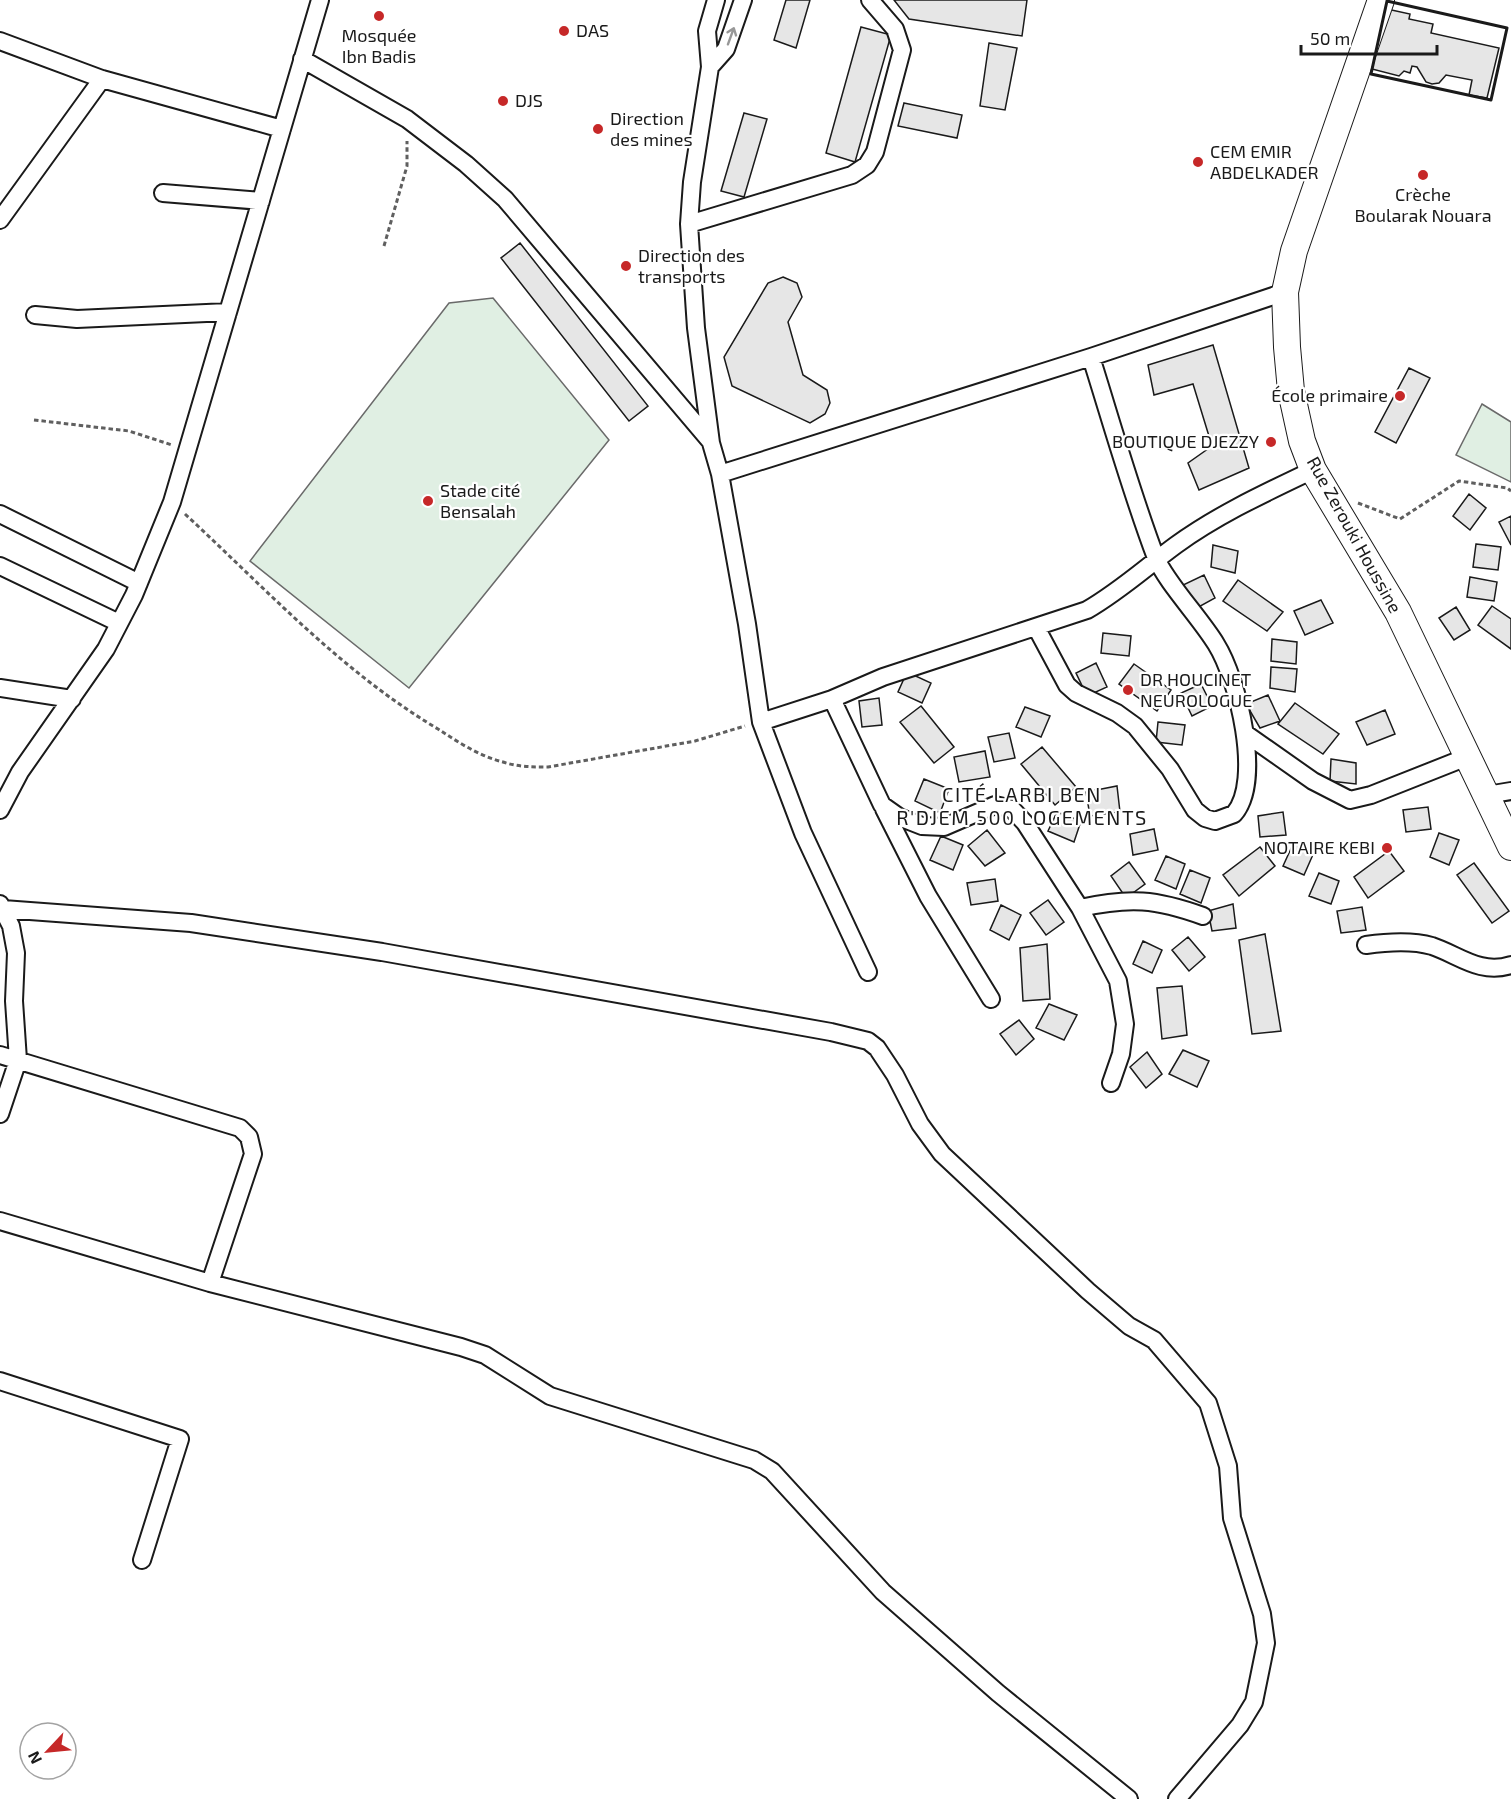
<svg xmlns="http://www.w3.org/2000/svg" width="1511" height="1799" font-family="'Exo 2',sans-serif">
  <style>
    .pitch { fill: #e0efe3; stroke: #6a6a6a; stroke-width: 1.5 }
    .building { fill: #e6e6e6; stroke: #1a1a1a; stroke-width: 1.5 }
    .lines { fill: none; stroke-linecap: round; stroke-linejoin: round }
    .street-casing { stroke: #1a1a1a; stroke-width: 20 }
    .primary-casing { stroke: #1a1a1a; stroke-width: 28 }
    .path { stroke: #5f5f5f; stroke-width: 3; stroke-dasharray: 4.5 3; stroke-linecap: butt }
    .street { stroke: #fff; stroke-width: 16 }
    .primary { stroke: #fff; stroke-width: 26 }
    .wall { stroke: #1a1a1a; stroke-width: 3 }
    .oneway { stroke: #989898 }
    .poi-dot { fill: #c62828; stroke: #fff; stroke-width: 2 }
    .labels { text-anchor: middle; stroke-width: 4.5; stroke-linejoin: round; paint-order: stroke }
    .poi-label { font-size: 18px; fill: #1a1a1a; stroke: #fff; text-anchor: start }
    .street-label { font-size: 18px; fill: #1a1a1a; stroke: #fff }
    .neighbourhood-label { font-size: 20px; letter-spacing: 1.5px; fill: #1a1a1a; stroke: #fff }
  </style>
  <rect width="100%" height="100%" fill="#fff"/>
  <path class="pitch" d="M493 298 609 440 409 688 250 561 449 303Z
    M1482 404 1511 422V482L1456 455Z"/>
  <path class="building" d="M786 0H810L796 48 774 40Z
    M894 0H1027L1022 36 909 19Z
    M1387 9 1410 14 1409 19 1433 24 1431 33 1499 48 1487 98 1469 95 1472 80 1446 75 1439 83 1432 84 1426 82 1417 67 1412 66 1410 73 1404 71 1399 76 1372 69Z
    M861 27 891 35 855 162 826 153Z
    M989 43 1017 48 1005 110 980 106Z
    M904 103 962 115 957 138 898 126Z
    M744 113 767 119 744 197 721 191Z
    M520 243 648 406 629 421 501 258Z
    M783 277 797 283 802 297 788 322 803 375 827 390 830 403 825 414 810 423 732 386 724 357 768 283Z
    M1213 345 1249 468 1199 490 1188 463 1212 446 1193 384 1154 395 1148 365Z
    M1409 368 1430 378 1396 443 1375 432Z
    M1469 494 1486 508 1470 530 1453 516Z
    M1511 516V545L1499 522Z
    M1476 544 1501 547 1498 570 1473 567Z
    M1213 545 1238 551 1235 573 1211 567Z
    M1204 575 1215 598 1195 609 1183 585Z
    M1470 577 1497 582 1494 601 1467 597Z
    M1238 580 1283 612 1267 631 1223 601Z
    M1321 600 1333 623 1305 635 1294 611Z
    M1492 606 1511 619V649L1478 625Z
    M1456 607 1470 630 1454 640 1439 618Z
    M1103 633 1131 636 1129 656 1101 653Z
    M1272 639 1297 642 1296 664 1271 661Z
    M1096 663 1107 687 1087 696 1076 673Z
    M1134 664 1171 690 1157 711 1119 684Z
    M1271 667 1297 669 1295 692 1270 688Z
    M907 672 931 683 922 703 898 692Z
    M1201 684 1212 706 1192 716 1181 693Z
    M1268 695 1280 721 1260 728 1246 704Z
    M879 698 882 725 862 727 859 701Z
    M1295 703 1339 734 1323 754 1278 724Z
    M921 706 954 747 934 763 900 722Z
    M1025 707 1050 716 1041 737 1016 727Z
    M1385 710 1395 734 1367 745 1356 722Z
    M1158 722 1185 725 1182 745 1156 742Z
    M1009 733 1015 758 994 762 988 737Z
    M1042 747 1076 787 1055 805 1021 764Z
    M985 751 990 777 959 782 954 757Z
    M1331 759 1356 763V784L1330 781Z
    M924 779 949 789 940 813 915 801Z
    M1117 786 1120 812 1090 816 1086 792Z
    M1428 807 1431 829 1406 832 1403 810Z
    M1057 812 1081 821 1074 842 1048 831Z
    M1283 812 1286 835 1260 837 1258 816Z
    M1154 829 1158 850 1133 855 1130 834Z
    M987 830 1005 853 985 866 968 846Z
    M1439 833 1459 840 1449 865 1430 857Z
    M941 836 963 845 953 870 930 860Z
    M1294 842 1315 850 1304 875 1283 866Z
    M1260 847 1275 866 1239 896 1223 875Z
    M1389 851 1404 871 1368 898 1354 877Z
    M1166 856 1185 864 1176 889 1155 880Z
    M1129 862 1145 884 1126 898 1111 876Z
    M1474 863 1509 911 1492 923 1457 875Z
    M1190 870 1210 878 1201 903 1180 894Z
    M1319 873 1339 881 1331 904 1309 896Z
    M995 879 998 901 971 905 967 883Z
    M1048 900 1064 922 1046 935 1030 913Z
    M1233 904 1236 928 1212 931 1208 911Z
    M1001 905 1021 915 1009 940 990 930Z
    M1362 907 1366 930 1341 933 1337 911Z
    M1265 934 1281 1031 1252 1034 1239 940Z
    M1188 937 1205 957 1189 971 1172 950Z
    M1143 941 1162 950 1152 973 1133 964Z
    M1047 944 1050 999 1023 1001 1020 948Z
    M1182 986 1187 1035 1162 1039 1157 988Z
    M1049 1004 1077 1015 1064 1040 1036 1028Z
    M1019 1020 1034 1039 1016 1055 1000 1034Z
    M1183 1050 1209 1061 1197 1087 1169 1074Z
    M1147 1052 1162 1074 1146 1088 1130 1067Z"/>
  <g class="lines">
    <defs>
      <path id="street" d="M716 0 707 31 710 67 692 182 689 224 696 328 711 443 720 474 747 624 761 722 803 833 868 972
        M0 41 102 79 282 129
        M302 59 407 119 466 164 505 199 711 442
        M710 67 726 49 743 0
        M163 193 261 201
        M0 220 102 79
        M689 224 852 175 867 165 875 152 902 50 895 29 870 0
        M35 315 77 319 228 312
        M720 474 1091 357 1285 292
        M0 514 139 583
        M0 566 119 623
        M1037 629 1067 685 1076 693 1117 713 1135 726 1170 769 1195 810 1205 818 1215 821 1234 814C1263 781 1238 679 1216 644 1201 619 1166 582 1156 558 1131 492 1112 424 1091 357
        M0 688 72 699
        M832 699 882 805 899 817 922 826 944 827 995 805 1012 809 1025 823 1080 908 1118 981 1125 1024 1121 1054 1111 1083
        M761 722 832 699 883 677 1087 610C1120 591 1146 567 1176 545 1219 514 1265 493 1313 470
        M1246 734 1313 781 1350 800 1371 795 1467 757
        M1487 795 1511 791
        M884 809 928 896 991 999
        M0 810 20 772 106 649 134 595 172 502 320 0
        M0 904 11 926 16 953 14 1001 18 1060 0 1114
        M1080 908C1130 897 1156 899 1203 916
        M3 909 191 923 382 952 831 1032 868 1041 877 1048 895 1075 920 1124 942 1154 1088 1291 1129 1326 1154 1340 1208 1403 1228 1466 1232 1518 1262 1614 1266 1643 1254 1702 1240 1725 1177 1799
        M1366 945C1387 942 1411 940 1432 946 1459 955 1480 975 1511 965
        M0 1055 240 1128 249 1137 253 1154 210 1283
        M0 1221 210 1283 461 1347 485 1355 550 1396 754 1460 772 1471 883 1592 998 1693 1129 1799
        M0 1381 180 1439 142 1560"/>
      <path id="primary" d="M1381 0 1294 251 1285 292 1287 347 1291 391 1302 441 1313 470 1398 612 1511 847"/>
    </defs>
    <use href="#street" class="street-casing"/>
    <use href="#primary" class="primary-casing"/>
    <path class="path" d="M384 246 407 166V141
      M34 420 129 431 172 445
      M1358 503 1400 519 1459 481 1507 488 1511 491
      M185 514C266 589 342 672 438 729 458 742 479 756 503 762 518 767 532 767 548 767L695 741 745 726"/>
    <use href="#street" class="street"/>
    <use href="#primary" class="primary"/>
    <path class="wall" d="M1387 1 1507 28 1491 100 1371 74Z"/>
  </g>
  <defs><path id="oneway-shaft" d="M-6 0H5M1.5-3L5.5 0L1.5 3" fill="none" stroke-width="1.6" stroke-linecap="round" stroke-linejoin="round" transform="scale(1.5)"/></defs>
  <use class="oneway" href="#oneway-shaft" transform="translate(731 36) rotate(-70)"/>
  <g class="poi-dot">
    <circle cx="379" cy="16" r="6"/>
    <circle cx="564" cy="31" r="6"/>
    <circle cx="503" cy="101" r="6"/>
    <circle cx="598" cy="129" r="6"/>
    <circle cx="1198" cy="162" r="6"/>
    <circle cx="1423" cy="175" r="6"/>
    <circle cx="626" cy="266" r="6"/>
    <circle cx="1400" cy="396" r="6"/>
    <circle cx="1271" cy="442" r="6"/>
    <circle cx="428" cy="501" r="6"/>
    <circle cx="1128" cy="690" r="6"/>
    <circle cx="1387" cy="848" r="6"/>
  </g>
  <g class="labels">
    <g class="poi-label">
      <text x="576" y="37">DAS</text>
      <text x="379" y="42" text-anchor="middle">Mosquée<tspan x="379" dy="21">Ibn Badis</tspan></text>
      <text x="515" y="107">DJS</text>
      <text x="610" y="125">Direction<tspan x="610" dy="21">des mines</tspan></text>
      <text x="1210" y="158">CEM EMIR<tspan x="1210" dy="21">ABDELKADER</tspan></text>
      <text x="1423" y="201" text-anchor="middle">Crèche<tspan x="1423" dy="21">Boularak Nouara</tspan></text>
      <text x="638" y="262">Direction des<tspan x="638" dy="21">transports</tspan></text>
      <text x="1388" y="402" text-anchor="end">École primaire</text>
      <text x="1259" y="448" text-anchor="end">BOUTIQUE DJEZZY</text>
      <text x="440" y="497">Stade cité<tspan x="440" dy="21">Bensalah</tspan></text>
      <text x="1140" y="686">DR HOUCINET<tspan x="1140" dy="21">NEUROLOGUE</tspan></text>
      <text x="1375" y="854" text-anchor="end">NOTAIRE KEBI</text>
    </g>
    <g class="street-label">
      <text transform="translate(1354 535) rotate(61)" y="6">Rue Zerouki Houssine</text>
    </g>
    <g class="neighbourhood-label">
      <text x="1022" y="802">CITÉ LARBI BEN<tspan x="1022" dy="23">R'DJEM 500 LOGEMENTS</tspan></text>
    </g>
  </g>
  <g transform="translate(48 1751) rotate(244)"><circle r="28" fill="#ffffff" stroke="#a3a3a3" stroke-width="1.5"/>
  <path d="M0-4.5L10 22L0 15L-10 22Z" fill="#c62828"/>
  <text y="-9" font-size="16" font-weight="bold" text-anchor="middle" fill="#1a1a1a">N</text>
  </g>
  <path d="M1301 45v9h136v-9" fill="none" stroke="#1a1a1a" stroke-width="3"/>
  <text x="1310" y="45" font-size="18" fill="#1a1a1a" stroke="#ffffff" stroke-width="4.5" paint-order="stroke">50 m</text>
</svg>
